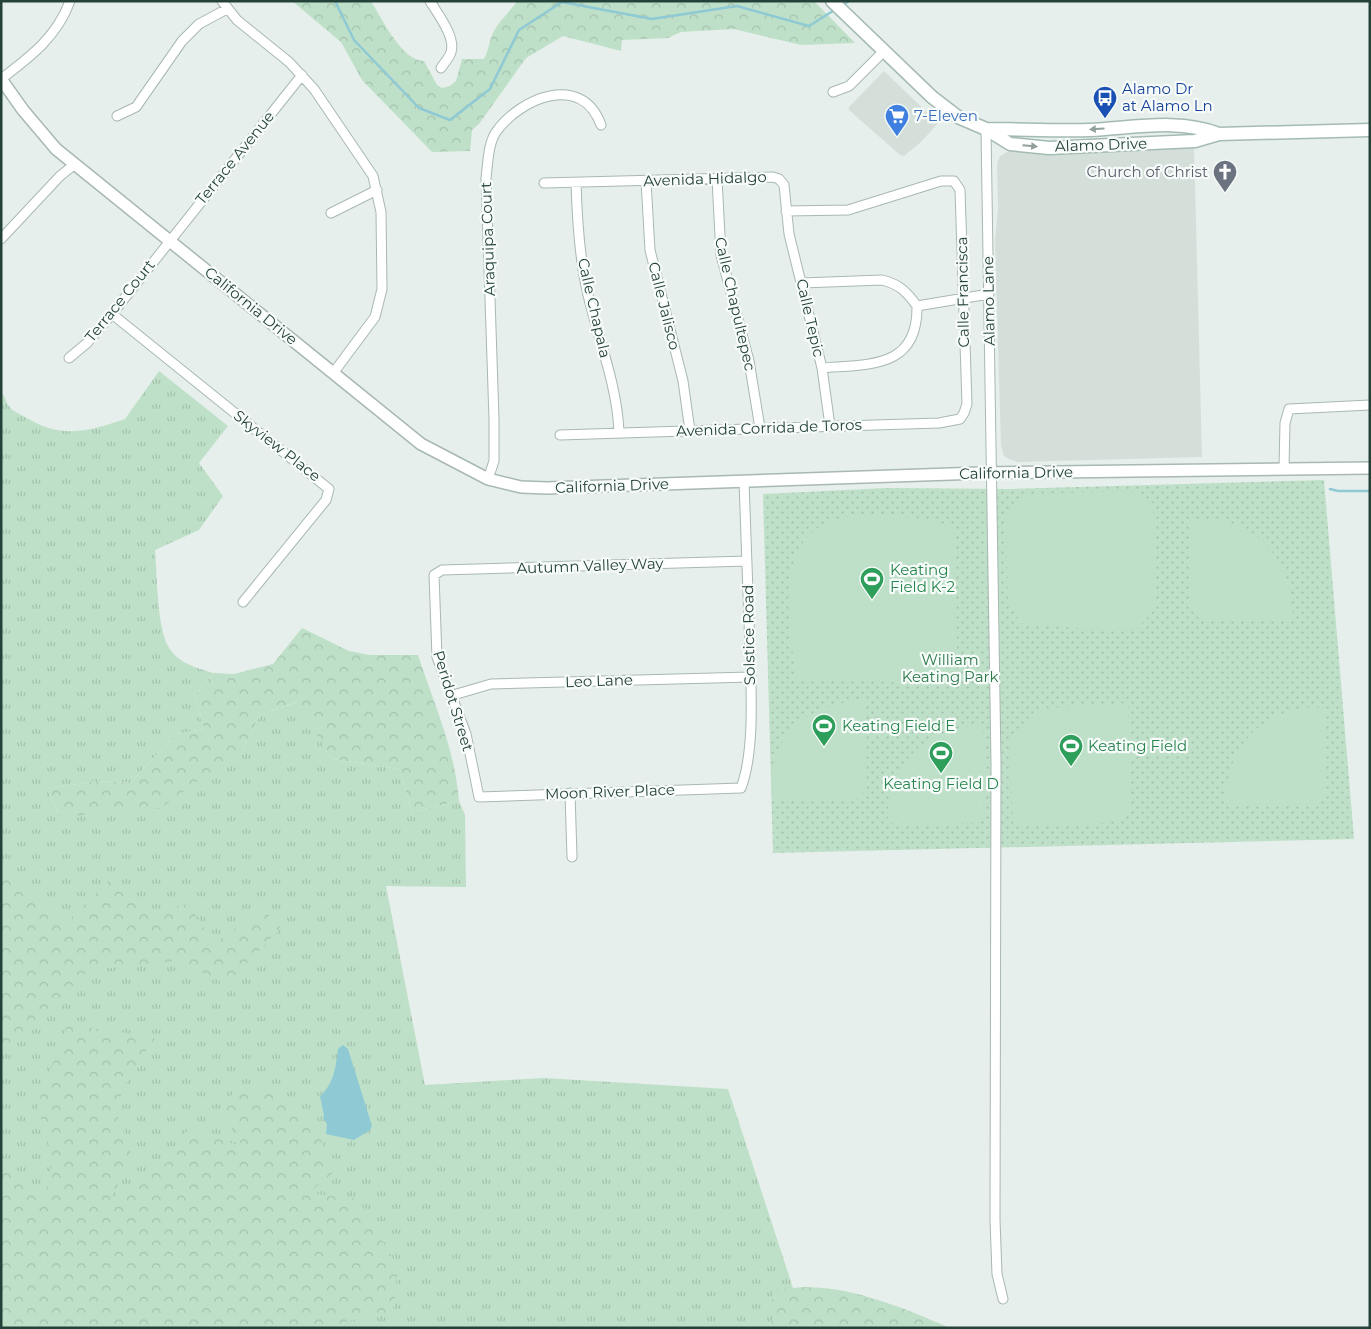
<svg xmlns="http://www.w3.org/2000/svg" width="1371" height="1329" font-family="Montserrat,sans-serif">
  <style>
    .built { fill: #d4dfda }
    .grass { fill: url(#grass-tufts) }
    .forest { fill: url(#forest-crowns) }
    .park { fill: url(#park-dots) }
    .pitch { fill: #bfe0c8 }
    .water { fill: #8ec9d4 }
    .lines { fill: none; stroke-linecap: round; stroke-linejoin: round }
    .stream { stroke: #8ec9d4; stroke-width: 2.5 }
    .minor-casing { stroke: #a8b8b2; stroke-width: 11 }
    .tertiary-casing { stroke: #a8b8b2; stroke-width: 14 }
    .secondary-casing { stroke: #a4bbb3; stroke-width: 15 }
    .minor { stroke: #fff; stroke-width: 9 }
    .tertiary { stroke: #fff; stroke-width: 11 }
    .secondary { stroke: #fff; stroke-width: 12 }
    .oneway { fill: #92a09c }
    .labels { text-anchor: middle; stroke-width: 4.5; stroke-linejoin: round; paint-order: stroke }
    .transit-label { font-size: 15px; fill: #164399; stroke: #f7fbf9; text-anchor: start }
    .shop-label { font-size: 15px; fill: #366cbe; stroke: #f7fbf9; text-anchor: start }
    .street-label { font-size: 15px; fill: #24423a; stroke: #f7fbf9 }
    .worship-label { font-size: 15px; fill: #5b616d; stroke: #f7fbf9; text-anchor: end }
    .leisure-label { font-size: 15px; fill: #27864d; stroke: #f7fbf9; text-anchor: start }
    .park-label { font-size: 15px; fill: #2d7a4b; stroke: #f7fbf9 }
  </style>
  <defs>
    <pattern id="grass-tufts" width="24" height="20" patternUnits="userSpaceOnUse" patternTransform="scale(1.25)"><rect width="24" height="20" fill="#bfe0c8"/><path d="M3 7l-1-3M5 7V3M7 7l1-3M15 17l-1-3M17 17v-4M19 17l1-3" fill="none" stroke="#a4c1ad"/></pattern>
    <pattern id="forest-crowns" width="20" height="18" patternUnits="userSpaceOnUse" patternTransform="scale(1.25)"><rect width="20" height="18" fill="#bfe0c8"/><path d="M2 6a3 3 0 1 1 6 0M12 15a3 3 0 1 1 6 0" fill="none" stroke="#a4c1ad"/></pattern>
    <pattern id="park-dots" width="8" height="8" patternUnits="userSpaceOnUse" patternTransform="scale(1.25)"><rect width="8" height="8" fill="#bfe0c8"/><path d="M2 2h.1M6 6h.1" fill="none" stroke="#a4c1ad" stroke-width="1.8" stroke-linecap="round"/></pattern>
  </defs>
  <rect width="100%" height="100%" fill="#e6efeb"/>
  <path class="built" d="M884 71 938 123 921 142 904 156 900 155 849 110V107Z
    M1194 145 1202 457 1017 462 1009 459 1004 456 1001 446 995 241 998 209 997 164 1000 156 1009 151 1040 153Z"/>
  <path class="grass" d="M159 371 228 426 199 463 223 496 199 530 155 550C157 574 157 626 168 646 177 663 197 668 213 673L195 696 204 729 176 734 130 783 96 781 47 789 60 817 243 748 260 715 297 702 332 759 399 769 412 812 459 801 465 815 466 887 386 886 425 1085 544 1078 728 1089 793 1288C847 1283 901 1308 950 1328H1V393C6 397 5 401 9 406 12 411 20 414 25 417 61 439 87 432 125 419Z"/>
  <path class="forest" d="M292 1H371C382 19 402 61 424 61L437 85 442 88 450 86 456 81 462 59H484C489 50 489 41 493 33 499 21 510 12 517 1H814L855 43 801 45 734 29 681 32 668 38 622 40 621 51 563 36 526 58 479 124 472 130 470 151 432 152 362 80 341 42Z
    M302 628 349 651 369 655H418C434 704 455 749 459 801L412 812 399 769 332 759 296 702 260 715 243 748 161 808 60 817 47 789 96 781 130 783 176 734 204 729 195 696 213 673 234 674 273 664Z
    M9 871 66 923 112 877 147 911 189 904 213 944 263 909 281 928 227 984 175 961 89 970 40 1017 1 1050V872Z
    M67 1025 156 1037 131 1072 115 1109 133 1158 109 1201 168 1162 188 1129 243 1147 224 1116 234 1088 279 1093 316 1126 333 1173 308 1193 358 1199 398 1267 393 1311 344 1322 331 1328H1V1164L11 1175 45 1194 53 1161 37 1106Z
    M806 1287 843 1291 902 1308 950 1328H772V1290Z"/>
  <path class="park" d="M1324 480 1354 839 773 853 763 494 887 488 1008 489Z"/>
  <path class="pitch" d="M1131 491 1153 503 1156 582 1154 610 1136 630 1110 631 1021 623 1008 602 1006 514 1022 494Z
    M878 514 916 518 955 526 957 647C949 670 943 679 918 683L797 679C790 638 775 559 815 530 833 516 856 515 878 514Z
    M1201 519C1261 519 1292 563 1293 619L1201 620 1191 610 1190 582 1187 573 1191 571 1189 520Z
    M866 701 867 788 859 798 772 801C772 791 770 780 772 770 779 725 824 699 866 701Z
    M1128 703C1128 721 1135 801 1128 813 1119 830 1033 825 1013 825L1010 737 1037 709Z
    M1312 707 1326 708 1325 799 1318 805 1226 806C1224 751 1257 713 1312 707Z
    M973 726 983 727 986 794 983 804 984 814 975 823 966 822 957 825 888 823C884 769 921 732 973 726Z"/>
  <path class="water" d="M343 1045 348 1049 372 1126 370 1130 354 1140 326 1134 327 1124 323 1118 324 1116 320 1096C334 1084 336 1066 338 1049Z"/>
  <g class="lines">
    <path class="stream" d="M335 1 354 40 419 108 450 120 490 89 519 30 562 2 652 19 737 6 809 26 836 9
      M843 5 849 1
      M1330 489 1338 491H1370"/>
    <defs>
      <path id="minor" d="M222 1 237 20 289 62 314 89 373 176 381 212 382 289 375 317 334 372
        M430 1C437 13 456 37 451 52 450 57 444 63 441 68
        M1 79C30 57 57 37 70 1
        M833 92 849 86 884 51
        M117 116 136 107 182 41 199 24 227 9
        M986 129 996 763 995 1220 997 1274 1003 1299
        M717 179 721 255 749 361 760 428
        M646 181 650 250 683 381 690 431
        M544 183 773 177 779 179 784 185 789 234 822 368 830 426
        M576 183C577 217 579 252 586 286 596 334 617 382 619 432
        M331 213 377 190
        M1 239 60 176 75 164
        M802 283 882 280C899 284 907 292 917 306 918 369 869 364 822 368
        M917 306 989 294
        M112 314 329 489 326 500 243 602
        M69 358 87 343 112 314 302 75
        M560 435 939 423 960 419 964 413 967 404 960 190 954 181H941L848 210 786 211
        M1284 468 1285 423 1289 409 1370 405
        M488 479 494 461V419L486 178C488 163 488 144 496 132 520 98 582 72 601 125
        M744 481C746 537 748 593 750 649 751 689 755 751 741 788L479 797 466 734 437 657 434 575 442 570 747 561
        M450 696 491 684 750 677
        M570 793 572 857"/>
      <path id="tertiary" d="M1 79 23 110 56 149 421 444 488 479 521 487 547 488 980 473 1370 468"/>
      <path id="secondary" d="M832 1 932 97 958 117 986 129 1010 144 1049 148 1173 142 1195 141 1219 134 1370 130
        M986 129C1021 129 1055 131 1090 130 1132 128 1179 118 1219 134"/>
    </defs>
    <use href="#minor" class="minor-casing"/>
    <use href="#tertiary" class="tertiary-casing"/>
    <use href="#secondary" class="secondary-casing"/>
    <use href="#minor" class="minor"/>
    <use href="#tertiary" class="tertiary"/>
    <use href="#secondary" class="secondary"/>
  </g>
  <defs><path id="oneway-solid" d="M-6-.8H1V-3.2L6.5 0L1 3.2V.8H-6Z" transform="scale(1.25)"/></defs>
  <g class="oneway">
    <use href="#oneway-solid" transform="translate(1097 129) rotate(177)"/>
    <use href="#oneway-solid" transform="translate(1030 146) rotate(5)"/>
  </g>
  <defs>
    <symbol id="bus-pin" viewBox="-11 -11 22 30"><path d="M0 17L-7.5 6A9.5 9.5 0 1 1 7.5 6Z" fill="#1a4fb4" stroke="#f7fbf9"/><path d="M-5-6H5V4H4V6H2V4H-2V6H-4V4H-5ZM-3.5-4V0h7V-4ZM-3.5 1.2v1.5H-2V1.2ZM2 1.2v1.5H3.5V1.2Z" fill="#fff"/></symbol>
    <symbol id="supermarket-pin" viewBox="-11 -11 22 30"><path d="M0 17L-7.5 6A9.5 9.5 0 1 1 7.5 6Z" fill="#3f7fe0" stroke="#f7fbf9"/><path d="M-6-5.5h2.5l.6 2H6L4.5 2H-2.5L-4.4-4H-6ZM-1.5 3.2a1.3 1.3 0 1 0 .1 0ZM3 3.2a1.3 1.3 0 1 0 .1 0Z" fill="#fff"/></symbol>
    <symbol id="church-pin" viewBox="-11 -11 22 30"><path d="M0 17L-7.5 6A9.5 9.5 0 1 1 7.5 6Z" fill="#6b7280" stroke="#f7fbf9"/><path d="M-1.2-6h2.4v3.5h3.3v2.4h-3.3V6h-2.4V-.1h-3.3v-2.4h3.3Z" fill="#fff"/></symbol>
    <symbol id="stadium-pin" viewBox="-11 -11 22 30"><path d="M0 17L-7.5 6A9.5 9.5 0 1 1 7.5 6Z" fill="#2e9e5b" stroke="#f7fbf9"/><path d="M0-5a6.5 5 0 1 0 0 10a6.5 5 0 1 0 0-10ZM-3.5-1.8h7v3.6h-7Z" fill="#fff"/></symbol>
  </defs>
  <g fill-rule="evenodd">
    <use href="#bus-pin" x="1091" y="84" width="28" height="38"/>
    <use href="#supermarket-pin" x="883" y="102" width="28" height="38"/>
    <use href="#church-pin" x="1211" y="158" width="28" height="38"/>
    <use href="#stadium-pin" x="858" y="565" width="28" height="38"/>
    <use href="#stadium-pin" x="810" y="712" width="28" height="38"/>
    <use href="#stadium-pin" x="1057" y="732" width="28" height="38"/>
    <use href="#stadium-pin" x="927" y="739" width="28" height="38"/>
  </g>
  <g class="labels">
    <g class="transit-label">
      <text x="1122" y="94">Alamo Dr<tspan x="1122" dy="17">at Alamo Ln</tspan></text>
    </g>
    <g class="shop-label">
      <text x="914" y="121">7-Eleven</text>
    </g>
    <g class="street-label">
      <text transform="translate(1101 145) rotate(-2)" y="5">Alamo Drive</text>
      <text transform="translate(235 158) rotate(-51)" y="5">Terrace Avenue</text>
      <text transform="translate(705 179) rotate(-2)" y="5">Avenida Hidalgo</text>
      <text transform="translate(488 239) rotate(-92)" y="5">Araquipa Court</text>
      <text transform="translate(963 292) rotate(-91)" y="5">Calle Francisca</text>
      <text transform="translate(120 301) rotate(-51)" y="5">Terrace Court</text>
      <text transform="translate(989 301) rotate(-91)" y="5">Alamo Lane</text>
      <text transform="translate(735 304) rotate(77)" y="5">Calle Chapultepec</text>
      <text transform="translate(251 306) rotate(39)" y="5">California Drive</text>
      <text transform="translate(664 306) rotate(76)" y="5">Calle Jalisco</text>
      <text transform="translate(594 308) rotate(77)" y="5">Calle Chapala</text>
      <text transform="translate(810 318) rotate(77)" y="5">Calle Tepic</text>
      <text transform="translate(769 428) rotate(-2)" y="5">Avenida Corrida de Toros</text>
      <text transform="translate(277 446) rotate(38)" y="5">Skyview Place</text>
      <text transform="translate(1016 473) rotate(-1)" y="5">California Drive</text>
      <text transform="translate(612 486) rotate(-2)" y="5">California Drive</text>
      <text transform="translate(590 566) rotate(-2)" y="5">Autumn Valley Way</text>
      <text transform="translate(749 635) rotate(-91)" y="5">Solstice Road</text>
      <text transform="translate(599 681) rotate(-2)" y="5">Leo Lane</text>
      <text transform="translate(453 701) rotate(73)" y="5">Peridot Street</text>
      <text transform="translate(610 792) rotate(-2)" y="5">Moon River Place</text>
    </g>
    <g class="worship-label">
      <text x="1208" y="177">Church of Christ</text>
    </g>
    <g class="leisure-label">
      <text x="890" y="575">Keating<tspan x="890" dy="17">Field K-2</tspan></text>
      <text x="842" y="731">Keating Field E</text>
      <text x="1088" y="751">Keating Field</text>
      <text x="941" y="789" text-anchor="middle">Keating Field D</text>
    </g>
    <g class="park-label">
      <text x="950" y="665">William<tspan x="950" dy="17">Keating Park</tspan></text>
    </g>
  </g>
  <rect width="1371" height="1329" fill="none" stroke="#24423a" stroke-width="5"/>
</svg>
